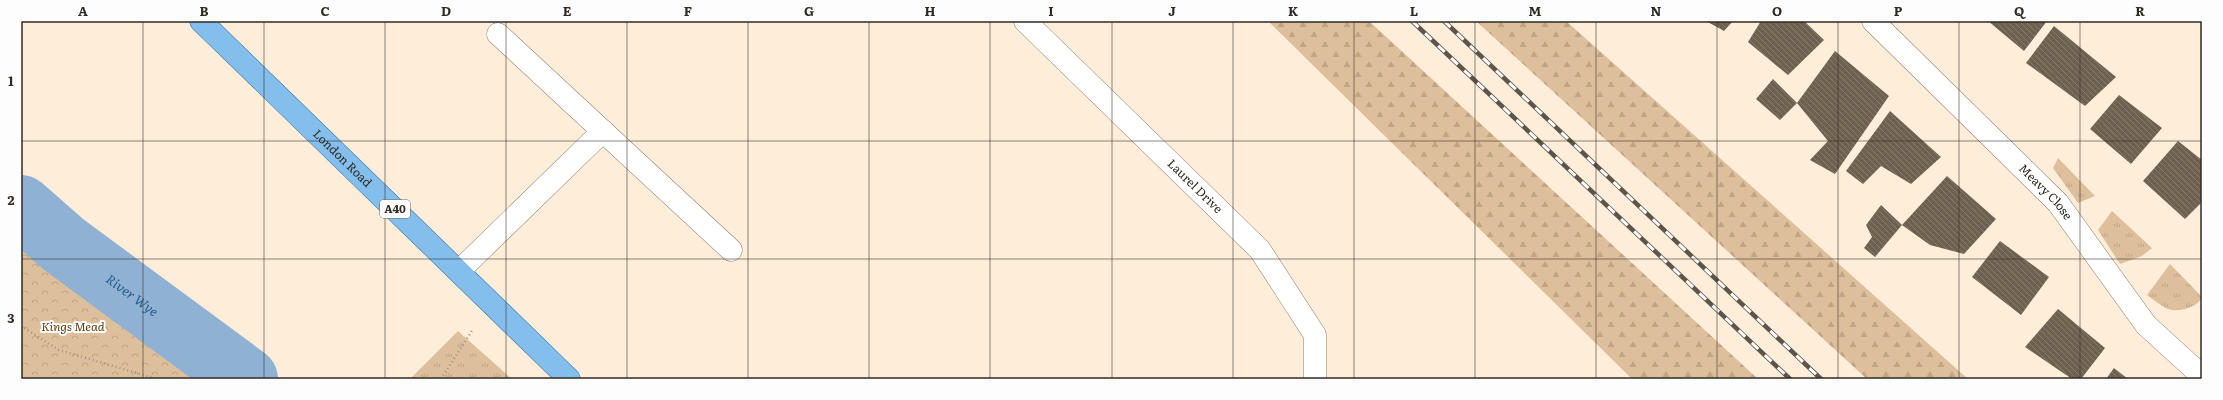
<svg xmlns="http://www.w3.org/2000/svg" width="2223" height="400" font-family="Literata,serif">
  <style>
    .grass { fill: url(#grass-tufts) }
    .forest { fill: url(#forest-firs) }
    .park { fill: url(#park-crowns) }
    .lines { fill: none; stroke-linecap: round; stroke-linejoin: round }
    .river { stroke: #8fb1d3; stroke-width: 64 }
    .building { fill: url(#building-back-hatch) }
    .street-casing { stroke: #8d7e6c; stroke-width: 23 }
    .primary-casing { stroke: #306e9e; stroke-width: 23 }
    .path { stroke: #a29688; stroke-width: 2.5; stroke-dasharray: 1 3; stroke-linecap: butt }
    .street { stroke: #fff; stroke-width: 22 }
    .primary { stroke: #83beed; stroke-width: 22 }
    .rail-casing { stroke: #5d544a; stroke-width: 4.5 }
    .rail { stroke: #fdfdfd; stroke-width: 3; stroke-dasharray: 9; stroke-linecap: butt }
    .grid { fill: none; stroke: #302a23; stroke-width: 1; stroke-opacity: 0.55 }
    .labels { text-anchor: middle; stroke-width: 4; stroke-linejoin: round; paint-order: stroke }
    .shield { fill: #fdfdfd; stroke: #6e6964; stroke-width: 1 }
    .shield-label { font-size: 11px; font-weight: bold; fill: #302a23 }
    .street-label { font-size: 12px; fill: #302a23; stroke: #fdfdfd }
    .park-label { font-size: 12px; font-style: italic; fill: #5e3f13; stroke: #fdfdfd }
    .water-label { font-size: 13px; font-style: italic; fill: #275a86; stroke: #fdfdfd }
    .neatline { fill: none; stroke: #302a23; stroke-width: 1.5 }
    .grid-label { font-size: 13px; text-anchor: middle; font-weight: bold; fill: #302a23 }
  </style>
  <defs>
    <pattern id="grass-tufts" width="24" height="20" patternUnits="userSpaceOnUse"><rect width="24" height="20" fill="#debf9b"/><path d="M3 7l-1-3M5 7V3M7 7l1-3M15 17l-1-3M17 17v-4M19 17l1-3" fill="none" stroke="#bfa485"/></pattern>
    <pattern id="forest-firs" width="22" height="20" patternUnits="userSpaceOnUse"><rect width="22" height="20" fill="#debf9b"/><path d="M5 1l3.5 6h-7zM16 11l3.5 6h-7z" fill="#bfa485"/></pattern>
    <pattern id="park-crowns" width="20" height="18" patternUnits="userSpaceOnUse"><rect width="20" height="18" fill="#debf9b"/><path d="M2 6a3 3 0 1 1 6 0M12 15a3 3 0 1 1 6 0" fill="none" stroke="#bfa485"/></pattern>
    <pattern id="building-back-hatch" width="6" height="6" patternUnits="userSpaceOnUse"><rect width="6" height="6" fill="#6f6150"/><path d="M-1 5l2 2M0 0l6 6M5-1l2 2" fill="none" stroke="#84786b"/></pattern>
  </defs>
  <rect width="100%" height="100%" fill="#feedd9"/>
  <path class="grass" d="M2058 158 2095 196 2078 203 2053 168Z
    M2112 211 2152 248 2142 256 2120 264 2098 230Z
    M2170 264 2202 297C2198 307 2179 313 2168 309 2161 306 2153 299 2147 295Z
    M458 331 512 379H410Z"/>
  <path class="forest" d="M1268 21H1369L1758 379H1632Z
    M1476 21H1566L1968 379H1867Z"/>
  <path class="park" d="M21 225C90 264 154 325 212 379H21Z"/>
  <g class="lines">
    <path class="river" id="s1" d="M21 207 63 244 246 379"/>
  </g>
  <path class="building" d="M1706 21H1733L1724 31Z
    M1761 21H1804L1824 40 1788 75 1748 42Z
    M1988 21H2047L2024 51Z
    M2054 26 2116 77 2085 106 2026 63Z
    M1835 51 1889 96 1835 174 1810 160 1828 141 1797 103Z
    M1773 79 1797 103 1780 120 1756 99Z
    M2119 95 2162 128 2131 164 2090 129Z
    M1890 111 1941 157 1911 184 1881 166 1863 184 1846 171Z
    M2178 141 2202 160V202L2185 219 2143 181Z
    M1947 176 1996 219 1964 254 1930 245 1902 225Z
    M1881 205 1902 225 1875 257 1864 248 1872 237 1866 225Z
    M2000 241 2049 277 2021 315 1972 277Z
    M2058 309 2105 348 2081 379H2072L2025 347Z
    M2114 368 2128 379H2106Z"/>
  <g class="lines">
    <defs>
      <g id="street">
        <path id="s2" d="M1025 21 1260 250 1315 335V379"/>
        <path id="s3" d="M1873 21 2058 203 2146 325 2202 376"/>
        <path d="M498 34 731 250"/>
        <path d="M459 271 603 131"/>
      </g>
      <g id="primary">
        <path id="s4" d="M201 21 569 379"/>
      </g>
    </defs>
    <use href="#street" class="street-casing"/>
    <use href="#primary" class="primary-casing"/>
    <path class="path" d="M21 326 59 350 157 379
      M441 379 473 329"/>
    <use href="#street" class="street"/>
    <use href="#primary" class="primary"/>
    <defs>
      <path id="rail" d="M1412 21 1790 379
        M1444 21 1821 379"/>
    </defs>
    <use href="#rail" class="rail-casing"/>
    <use href="#rail" class="rail"/>
  </g>
  <path class="grid" d="M143 21V379M264 21V379M385 21V379M506 21V379M627 21V379M748 21V379M869 21V379M990 21V379M1112 21V379M1233 21V379M1354 21V379M1475 21V379M1596 21V379M1717 21V379M1838 21V379M1959 21V379M2080 21V379M21 141H2202M21 259H2202"/>
  <g class="labels">
    <rect class="shield" x="380" y="200" width="30" height="18" rx="3"/>
    <g class="shield-label">
      <text x="395" y="213">A40</text>
    </g>
    <g class="street-label">
      <text dy="4" stroke="none"><textPath href="#s4" startOffset="197">London Road</textPath></text>
      <text dy="4" stroke="none"><textPath href="#s2" startOffset="237">Laurel Drive</textPath></text>
      <text dy="4" stroke="none"><textPath href="#s3" startOffset="243">Meavy Close</textPath></text>
    </g>
    <g class="park-label">
      <text x="73" y="331">Kings Mead</text>
    </g>
    <g class="water-label">
      <text dy="5" stroke="none"><textPath href="#s1" startOffset="142">River Wye</textPath></text>
    </g>
  </g>
  <rect width="2223" height="400" fill="none" stroke="#fdfdfd" stroke-width="44"/>
  <rect x="22" y="22" width="2179" height="356" class="neatline"/>
  <g class="grid-label">
    <text x="83" y="16">A</text>
    <text x="204" y="16">B</text>
    <text x="325" y="16">C</text>
    <text x="446" y="16">D</text>
    <text x="567" y="16">E</text>
    <text x="688" y="16">F</text>
    <text x="809" y="16">G</text>
    <text x="930" y="16">H</text>
    <text x="1051" y="16">I</text>
    <text x="1172" y="16">J</text>
    <text x="1293" y="16">K</text>
    <text x="1414" y="16">L</text>
    <text x="1535" y="16">M</text>
    <text x="1656" y="16">N</text>
    <text x="1777" y="16">O</text>
    <text x="1898" y="16">P</text>
    <text x="2019" y="16">Q</text>
    <text x="2140" y="16">R</text>
    <text x="11" y="86">1</text>
    <text x="11" y="205">2</text>
    <text x="11" y="323">3</text>
  </g>
</svg>
